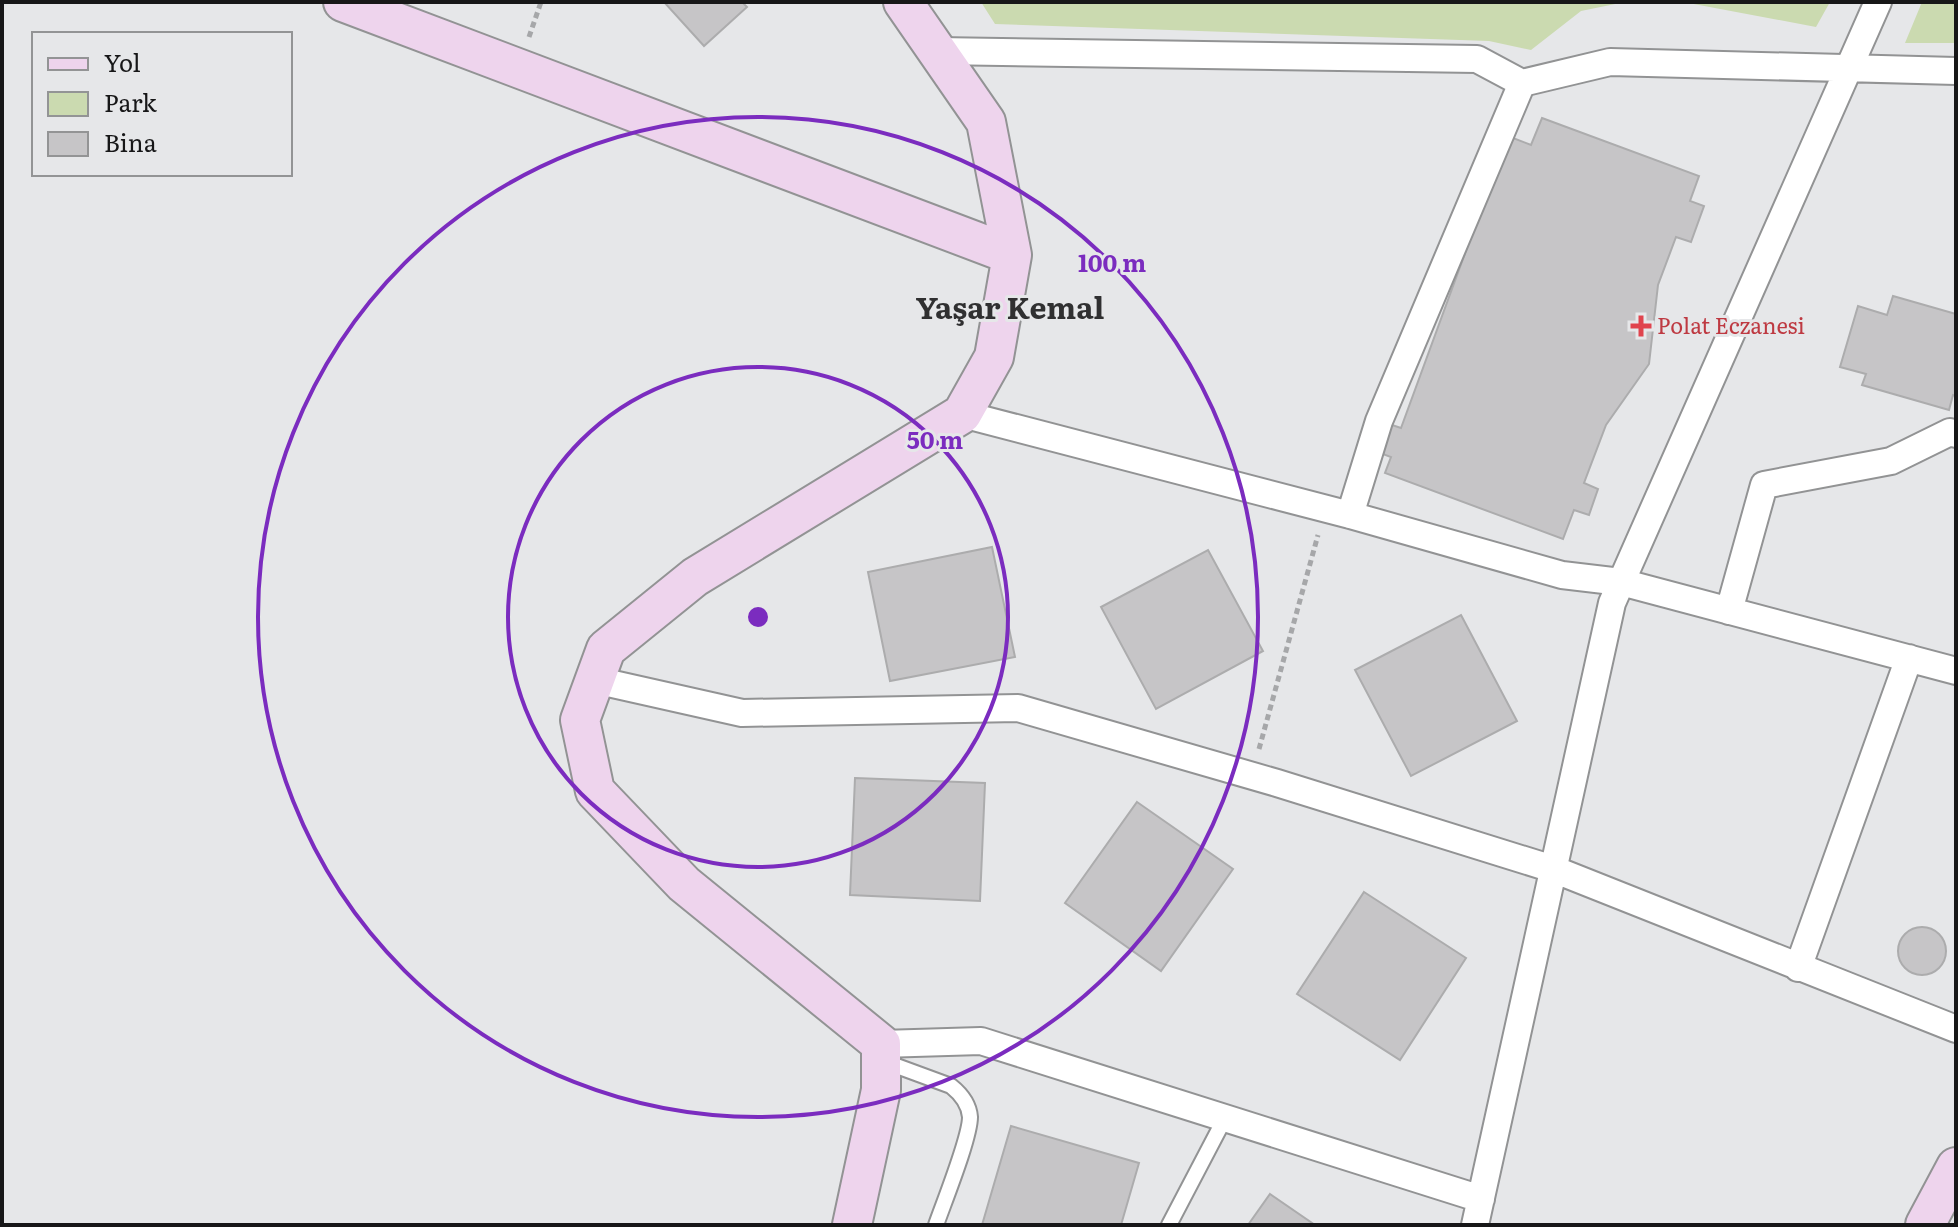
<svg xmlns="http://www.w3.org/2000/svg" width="1958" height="1227" font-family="Literata,serif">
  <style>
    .green { fill: #cbdab0 }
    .building { fill: #c6c5c7; stroke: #acacad; stroke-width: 2 }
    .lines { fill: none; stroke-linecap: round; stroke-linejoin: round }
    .lane-casing { stroke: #929394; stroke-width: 18 }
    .street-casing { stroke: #929394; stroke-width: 30 }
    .secondary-casing { stroke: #929394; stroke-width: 42 }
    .path { stroke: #a6a7a9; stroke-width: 5; stroke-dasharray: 6 4; stroke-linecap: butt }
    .lane { stroke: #fff; stroke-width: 14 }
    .street { stroke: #fff; stroke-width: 26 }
    .secondary { stroke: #eed4ed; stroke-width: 38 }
    .ring { fill: none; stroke: #7b2cbf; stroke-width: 4 }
    .health-dot { fill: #e0444e; stroke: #e6e7e9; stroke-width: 3 }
    .labels { text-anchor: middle; stroke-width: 6; stroke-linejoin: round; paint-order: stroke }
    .health-label { font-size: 22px; fill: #be3a42; stroke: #e6e7e9; text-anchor: start }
    .district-label { font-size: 30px; font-weight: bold; fill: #303031; stroke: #e6e7e9 }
    .centre { fill: #7b2cbf; stroke: #e6e7e9; stroke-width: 4 }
    .ring-label { font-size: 24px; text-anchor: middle; font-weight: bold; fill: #7b2cbf; stroke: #e6e7e9; stroke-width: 6; stroke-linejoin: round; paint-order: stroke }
  </style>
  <rect width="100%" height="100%" fill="#e6e7e9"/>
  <path class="green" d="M981 2H1625L1581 11 1531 50 1489 41 995 24Z
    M1683 2H1830L1816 27Z
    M1922 2H1956V43H1905Z"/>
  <path class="building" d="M664 2H742L747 7 704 46Z
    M1542 118 1699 176 1690 201 1704 206 1691 242 1676 237 1658 285 1649 364 1606 425 1584 483 1598 489 1589 515 1574 510 1563 539 1385 473 1391 457 1372 450 1383 422 1401 428 1508 136 1531 145Z
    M1893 296 1956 314V396L1953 395 1949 410 1862 385 1866 374 1840 367 1858 306 1887 315Z
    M992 547 1015 657 890 681 868 572Z
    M1208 550 1263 651 1156 709 1101 607Z
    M1461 615 1517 721 1411 776 1355 670Z
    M855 778 985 783 980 901 850 895Z
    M1137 802 1233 869 1161 971 1065 903Z
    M1364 892 1466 958 1400 1060 1297 994Z
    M1898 951a24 24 0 1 1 48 0a24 24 0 1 1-48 0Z
    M1011 1126 1139 1163 1121 1225H982Z
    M1270 1194 1315 1225H1248Z"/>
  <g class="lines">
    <defs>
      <path id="lane" d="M883 1061 951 1086C961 1094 969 1104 970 1117 970 1138 944 1202 936 1225
        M1169 1225 1225 1118"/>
      <path id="street" d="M937 51 1477 59 1522 83
        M962 414 1350 515 1562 575 1621 582 1956 671
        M1350 515 1379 421 1522 83 1610 62 1956 71
        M1729 611 1764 485 1891 461 1950 432 1956 434
        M595 680 742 713 1018 708 1277 783 1553 869 1956 1029
        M1798 968 1909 658
        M881 1044 981 1041 1481 1199
        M1475 1225 1612 603 1878 2"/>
      <path id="secondary" d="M343 2 1012 255
        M852 1225 881 1090V1044L684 884 595 791 580 720 606 649 695 577 962 414 994 357 1012 255 986 122 903 2
        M1925 1225 1956 1167"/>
    </defs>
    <use href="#lane" class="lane-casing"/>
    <use href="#street" class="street-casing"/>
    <use href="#secondary" class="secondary-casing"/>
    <path class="path" d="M529 37 541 2
      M1259 749 1318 535"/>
    <use href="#lane" class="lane"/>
    <use href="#street" class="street"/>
    <use href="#secondary" class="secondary"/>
  </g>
  <g class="ring">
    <circle cx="758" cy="617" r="250"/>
    <circle cx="758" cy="617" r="500"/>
  </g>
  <path class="health-dot" d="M1637 314h8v8h8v8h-8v8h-8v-8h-8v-8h8z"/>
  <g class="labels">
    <g class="health-label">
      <text x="1657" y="334">Polat Eczanesi</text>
    </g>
    <g class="district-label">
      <text x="1010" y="319">Yaşar Kemal</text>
    </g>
  </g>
  <circle cx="758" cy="617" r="12" class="centre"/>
  <g class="ring-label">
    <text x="1112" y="272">100 m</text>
    <text x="935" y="449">50 m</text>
  </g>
  <rect width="1958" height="1227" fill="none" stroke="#171718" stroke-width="8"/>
  <rect x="32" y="32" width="260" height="144" fill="#e6e7e9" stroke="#939495" stroke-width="2"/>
  <rect x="48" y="58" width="40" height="12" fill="#eed4ed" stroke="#939495" stroke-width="2"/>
  <text x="104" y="72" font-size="24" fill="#171718">Yol</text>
  <rect x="48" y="92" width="40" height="24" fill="#cbdab0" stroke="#939495" stroke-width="2"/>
  <text x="104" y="112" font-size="24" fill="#171718">Park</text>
  <rect x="48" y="132" width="40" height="24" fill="#c6c5c7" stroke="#939495" stroke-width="2"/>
  <text x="104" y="152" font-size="24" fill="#171718">Bina</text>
</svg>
